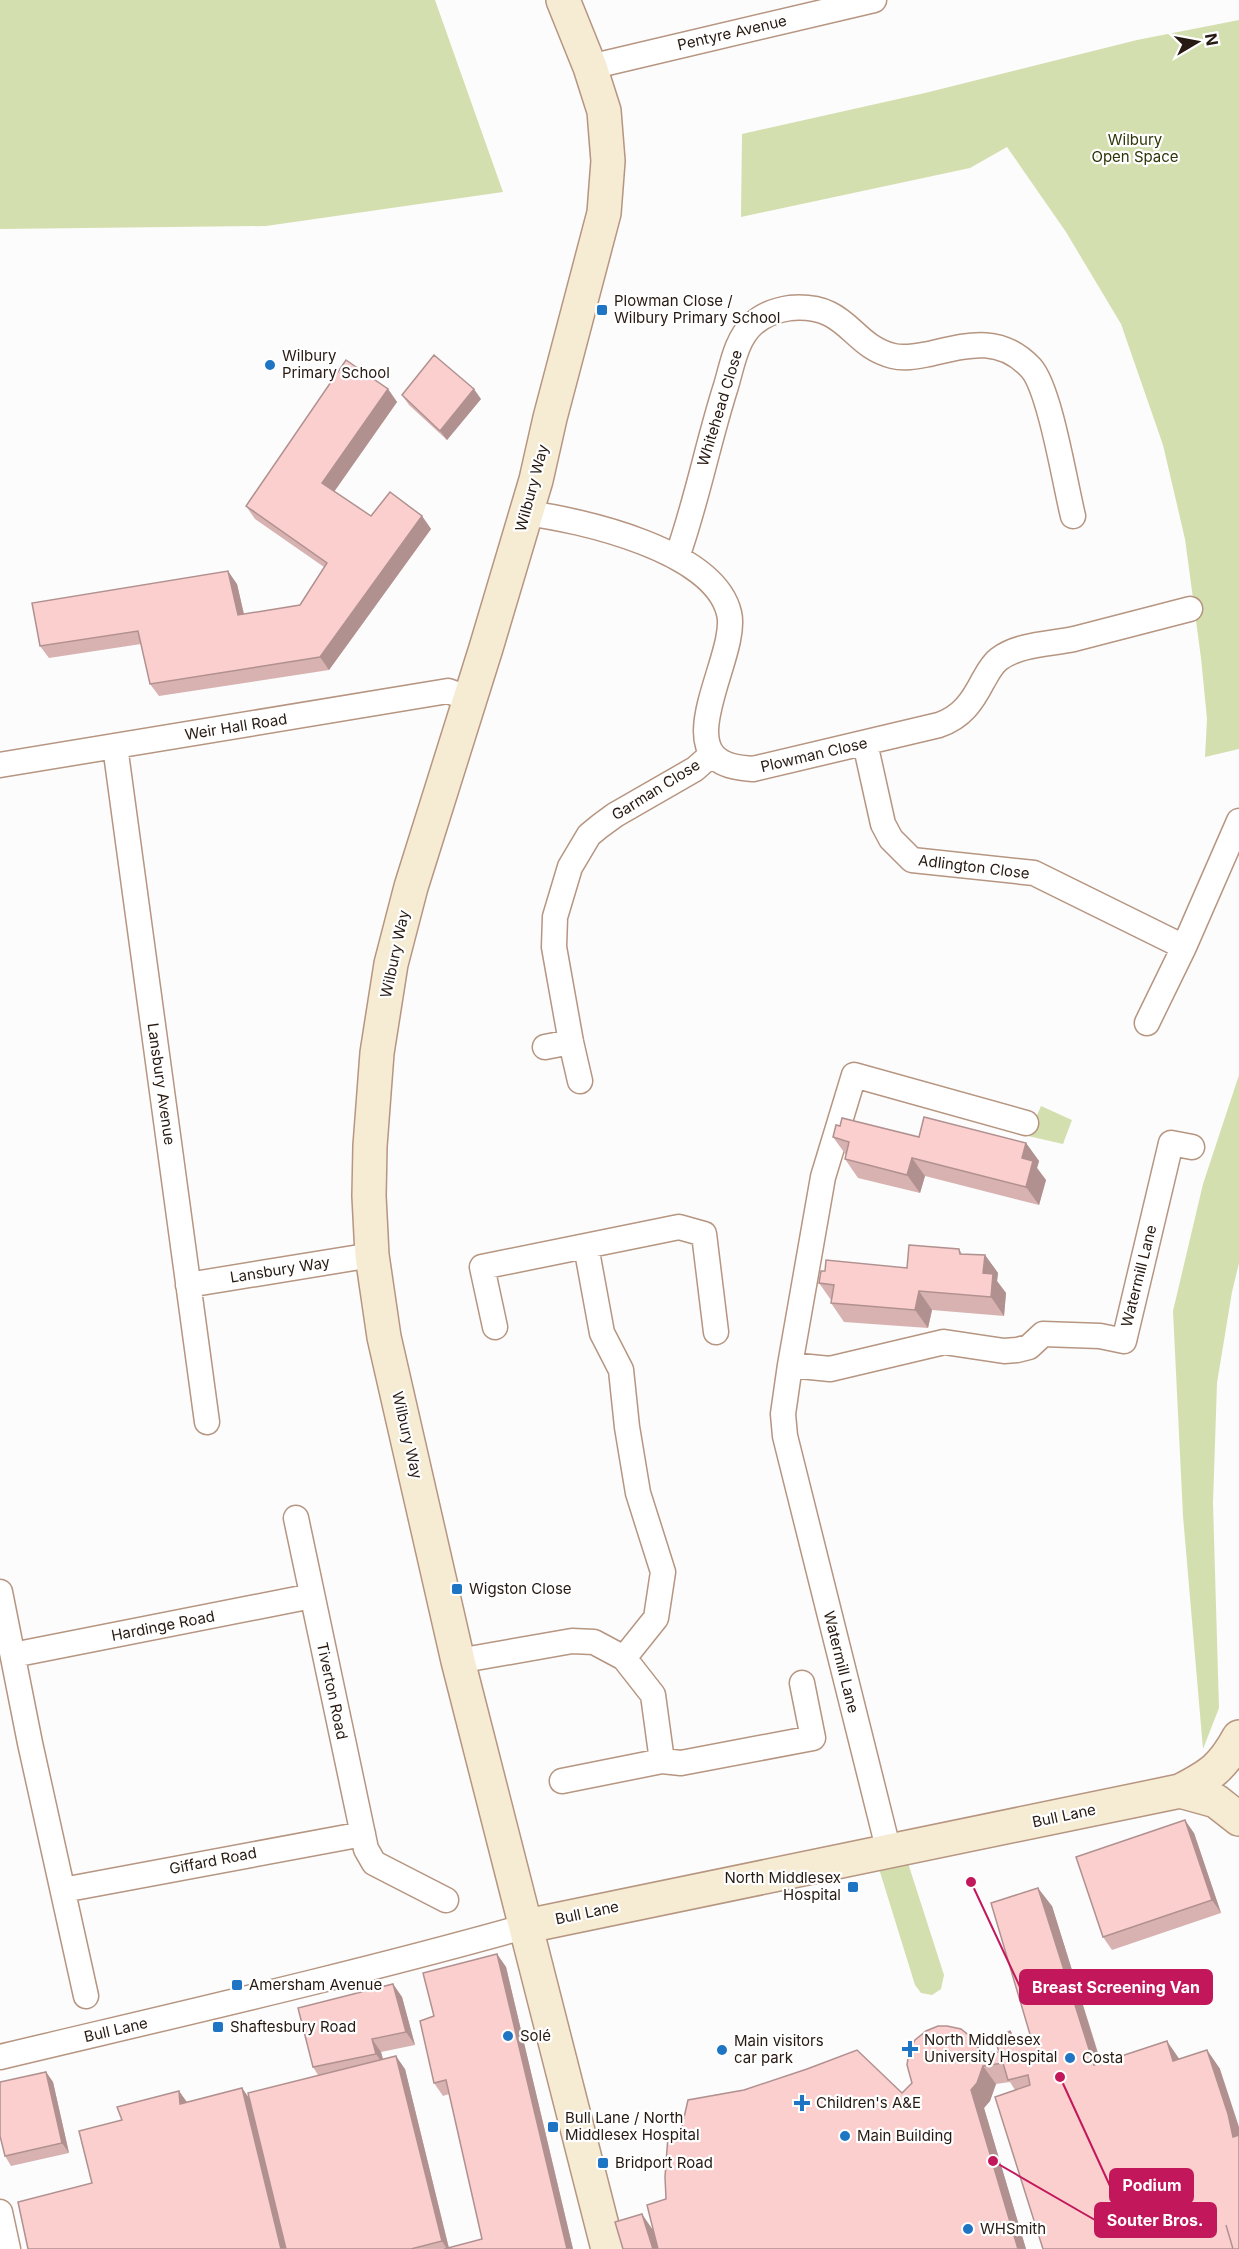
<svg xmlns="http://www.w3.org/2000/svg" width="1239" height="2249" font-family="Inter,sans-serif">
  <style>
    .green { fill: #d4dfaf }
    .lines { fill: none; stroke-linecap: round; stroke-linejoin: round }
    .street-casing { stroke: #b69581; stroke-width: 27 }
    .secondary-casing { stroke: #b69581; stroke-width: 36 }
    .street { stroke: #fff; stroke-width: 24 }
    .secondary { stroke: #f6ebd3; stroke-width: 33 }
    .wall { fill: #d8b2b1 }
    .shaded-wall { fill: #b09190 }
    .building { fill: #fbcfce; stroke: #b09190; stroke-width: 1.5 }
    .poi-dot { fill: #1d75c3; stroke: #fff; stroke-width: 2 }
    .labels { text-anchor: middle; stroke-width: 4.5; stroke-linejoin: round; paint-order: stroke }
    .street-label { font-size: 15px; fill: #271a12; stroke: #fff }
    .park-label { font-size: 15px; fill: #2f3609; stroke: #fff }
    .poi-label { font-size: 15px; fill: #271a12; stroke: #fff; text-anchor: start }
    .leader { fill: none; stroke: #c2185b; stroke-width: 2 }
    .callout-dot { fill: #c2185b; stroke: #fff; stroke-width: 2 }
    .callout { fill: #c2185b; stroke: #c2185b; stroke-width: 2 }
    .callout-label { font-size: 16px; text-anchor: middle; font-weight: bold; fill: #fff }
  </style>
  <rect width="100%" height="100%" fill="#fcfcfc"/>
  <path class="green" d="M0 0H435L503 192 266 226 0 229Z
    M1239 20V749L1205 757 1207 719 1201 658 1185 539 1163 445 1121 324 1066 232 1007 147 970 168 741 217 742 134 925 93 1137 40Z
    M1239 1075V1263L1232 1292 1217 1383 1213 1503 1219 1708 1203 1749 1183 1516 1173 1311 1203 1184Z
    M1041 1106 1072 1120 1063 1144 1028 1136Z
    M882 1863H908L944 1975 941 1989 932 1995 921 1993 915 1985 880 1872Z"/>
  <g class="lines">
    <defs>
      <path id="street" d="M590 67 874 0
        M526 513C581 520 714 550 729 613 739 652 675 744 726 764 735 768 744 768 753 769L939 725C962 717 972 702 983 681 987 674 992 664 999 659 1019 644 1050 644 1074 639 1113 629 1151 619 1190 609
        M677 557C697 501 708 442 726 386 732 366 736 339 753 324 763 315 776 310 790 308 849 303 849 345 893 356 905 359 918 356 929 354 968 345 1000 335 1031 368 1050 389 1065 484 1073 516
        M865 743 883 824 891 839 912 860 1034 873 1184 947
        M115 746 207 1422
        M0 765 448 691 470 699
        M1147 1023 1184 947 1239 821
        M545 1047 571 1042
        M580 1081 571 1042 554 947 555 917 570 867 589 835 600 826 615 815 695 769 712 754
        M586 1246 602 1333 621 1370 627 1427 638 1493 663 1572 656 1618 624 1658
        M188 1285 372 1255
        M495 1327 482 1267 679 1227 704 1234 716 1332
        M790 1365 823 1177 854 1075 1026 1123
        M296 1518 366 1849 374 1863 446 1900
        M0 1592 30 1743 86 1996
        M13 1655 312 1596
        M458 1661 572 1641 594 1642 624 1658 653 1695 662 1761
        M562 1781 662 1761 681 1763 813 1738 802 1683
        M889 1852 785 1436 783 1414 790 1365 830 1369 944 1342 1004 1351 1017 1350 1029 1347 1043 1334 1100 1336 1124 1341 1171 1143 1192 1147
        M63 1890 363 1834
        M0 2057C176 2015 353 1975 527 1926
        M0 2212 8 2249"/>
      <path id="secondary" d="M563 0 590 67 604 111 608 161 604 213 550 418 536 480 486 648 411 887 391 964 377 1053 370 1146 369 1196 372 1255 384 1337 458 1661 608 2249
        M1180 1791 1216 1801 1239 1819
        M527 1926 1180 1791C1211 1775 1222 1768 1239 1737"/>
    </defs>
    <use href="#street" class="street-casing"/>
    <use href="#secondary" class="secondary-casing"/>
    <use href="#street" class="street"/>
    <use href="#secondary" class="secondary"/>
  </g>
  <path class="wall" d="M388 389 397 402 334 492 371 516H422L431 529 329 670 159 696 150 684 141 644 49 658 40 646 237 584 244 614 300 605 324 567 255 519 246 506Z
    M402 395 481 399 447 440 409 405Z
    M840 1126 919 1137 1026 1143 1039 1161 1037 1168 1046 1180 1039 1205 925 1176 920 1193 858 1178 845 1159 846 1155 833 1137Z
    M959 1249 962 1254 985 1255 998 1273 997 1281 1006 1293 1004 1316 932 1310 928 1328 844 1322 831 1303V1300L819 1283 907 1268Z
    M1194 1833 1221 1913 1112 1950 1103 1937Z
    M1052 1906 1101 2062 1179 2059 1207 2050 1220 2069 1015 2090 1010 2082 996 2084 990 2101 984 2108 1026 2249H623L653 2229 666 2199 680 2135 902 2093 971 2037 983 2053 999 2052 1010 2031 1020 2045 1032 2041Z
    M497 1954 506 1967 573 2249H28L92 2183 122 2120 179 2091 187 2102 242 2088 249 2098 318 2075 313 2067 393 1984 402 1997 415 2045 381 2052 383 2059 405 2069 449 2248 482 2239 449 2094 443 2096 434 2083V2016Z
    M46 2072 53 2082 69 2153 11 2166 5 2156Z"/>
  <path class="shaded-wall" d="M388 389 397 402 331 496 322 483Z
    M474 389 481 399 447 440 440 431Z
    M422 516 431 529 329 670 320 657Z
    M228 571 237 584 247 628 238 615Z
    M1026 1143 1039 1161 1037 1168 1046 1180 1039 1205 1026 1187 1022 1158Z
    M912 1158 925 1176 920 1193 907 1175Z
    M985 1255 998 1273 997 1281 1006 1293 1004 1316 991 1297 983 1273Z
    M919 1291 932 1310 928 1328 915 1310Z
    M1185 1820 1194 1833 1221 1913 1212 1900Z
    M1038 1888 1052 1906 1107 2083 1094 2065Z
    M497 1954 506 1967 573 2249H567Z
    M393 1984 402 1997 415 2045 406 2032Z
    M1010 2031 1023 2050 1017 2046Z
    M372 2039 381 2052 385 2067 376 2054Z
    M1167 2041 1180 2060 1173 2061Z
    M1207 2050 1220 2069 1239 2127V2146L1233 2137Z
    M396 2056 405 2069 449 2249H447L442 2241Z
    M983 2066 996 2084 990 2101 984 2108 1026 2249H1018L971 2090Z
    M46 2072 53 2082 69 2153 62 2143Z
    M242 2088 251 2101 287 2249H281Z
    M179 2091 188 2104H180Z
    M642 2214 655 2233 660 2249H653Z"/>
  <path class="building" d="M434 355 474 389 440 431 402 395Z
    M346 360 388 389 322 483 371 516 390 492 422 516 320 657 150 684 138 631 40 646 32 603 228 571 238 615 300 605 327 563 246 506Z
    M924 1117 1026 1143 1022 1158 1033 1161 1026 1187 912 1158 907 1175 845 1159 849 1142 833 1137 836 1125 840 1126 842 1118 919 1137Z
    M909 1245 959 1249 960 1254 985 1255 983 1273 993 1274 991 1297 919 1291 915 1310 831 1303 834 1285 819 1283 821 1271H825L826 1260 907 1268Z
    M1185 1820 1212 1900 1103 1937 1076 1857Z
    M1038 1888 1094 2065 1167 2041 1173 2061 1207 2050 1228 2114 1233 2137 1239 2135V2249H1233L1226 2225 1233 2249H1043L995 2097 1030 2085 1028 2075 1008 2080 1003 2063 983 2066 977 2083 971 2090 1018 2249H658L647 2205 666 2199 665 2177 668 2136 680 2135 688 2100 744 2090 807 2069 857 2050 902 2093 912 2083 907 2065 909 2051 915 2040 926 2031 938 2026H947L961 2029 971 2037 982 2053 999 2052 995 2039 1010 2031 1017 2046 1032 2041 991 1903Z
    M497 1954 567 2249H444L482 2239 446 2080 434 2083 420 2021 434 2016 423 1973Z
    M393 1984 406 2032 372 2039 376 2054 313 2067 298 2008Z
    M396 2056 442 2241 411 2249H286L248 2093Z
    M46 2072 62 2143 5 2156 0 2136V2082Z
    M242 2088 281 2249H28L18 2202 92 2183 79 2131 122 2120 117 2107 179 2091 180 2104Z
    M642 2214 653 2249H623L615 2222Z"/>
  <g class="poi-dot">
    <rect x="596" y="304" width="12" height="12" rx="3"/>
    <circle cx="270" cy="365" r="6"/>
    <rect x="451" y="1583" width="12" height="12" rx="3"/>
    <rect x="847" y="1881" width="12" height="12" rx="3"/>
    <rect x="231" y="1979" width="12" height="12" rx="3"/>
    <rect x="212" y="2021" width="12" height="12" rx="3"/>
    <circle cx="508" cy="2036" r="6"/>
    <path d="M907 2040h6v6h6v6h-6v6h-6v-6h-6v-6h6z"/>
    <circle cx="722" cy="2050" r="6"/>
    <circle cx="1070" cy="2058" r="6"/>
    <path d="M799 2094h6v6h6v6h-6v6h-6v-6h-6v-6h6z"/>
    <rect x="547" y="2121" width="12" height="12" rx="3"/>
    <circle cx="845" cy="2136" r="6"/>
    <rect x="597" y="2157" width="12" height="12" rx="3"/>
    <circle cx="968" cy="2229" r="6"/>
  </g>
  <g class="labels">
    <g class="street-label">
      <text transform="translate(732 33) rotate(-13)" y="5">Pentyre Avenue</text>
      <text transform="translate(720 408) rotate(-73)" y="5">Whitehead Close</text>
      <text transform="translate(532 488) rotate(-75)" y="5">Wilbury Way</text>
      <text transform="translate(236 727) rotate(-9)" y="5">Weir Hall Road</text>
      <text transform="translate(814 755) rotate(-13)" y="5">Plowman Close</text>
      <text transform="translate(656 790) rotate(-32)" y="5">Garman Close</text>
      <text transform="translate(974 867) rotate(7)" y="5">Adlington Close</text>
      <text transform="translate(395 954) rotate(-78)" y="5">Wilbury Way</text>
      <text transform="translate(161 1084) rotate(82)" y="5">Lansbury Avenue</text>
      <text transform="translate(280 1270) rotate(-9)" y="5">Lansbury Way</text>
      <text transform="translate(1139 1276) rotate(-76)" y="5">Watermill Lane</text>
      <text transform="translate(407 1435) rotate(77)" y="5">Wilbury Way</text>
      <text transform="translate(163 1626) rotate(-11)" y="5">Hardinge Road</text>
      <text transform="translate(841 1662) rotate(76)" y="5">Watermill Lane</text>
      <text transform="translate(332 1691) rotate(78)" y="5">Tiverton Road</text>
      <text transform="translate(1064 1816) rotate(-12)" y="5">Bull Lane</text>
      <text transform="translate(213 1861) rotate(-11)" y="5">Giffard Road</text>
      <text transform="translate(587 1913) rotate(-12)" y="5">Bull Lane</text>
      <text transform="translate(116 2030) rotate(-13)" y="5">Bull Lane</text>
    </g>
    <g class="park-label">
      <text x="1135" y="145">Wilbury<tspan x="1135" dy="17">Open Space</tspan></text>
    </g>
    <g class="poi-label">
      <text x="614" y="306">Plowman Close /<tspan x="614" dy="17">Wilbury Primary School</tspan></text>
      <text x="282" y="361">Wilbury<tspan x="282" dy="17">Primary School</tspan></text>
      <text x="469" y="1594">Wigston Close</text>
      <text x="841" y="1883" text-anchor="end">North Middlesex<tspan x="841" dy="17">Hospital</tspan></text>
      <text x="249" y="1990">Amersham Avenue</text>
      <text x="230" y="2032">Shaftesbury Road</text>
      <text x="520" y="2041">Solé</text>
      <text x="924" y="2045">North Middlesex<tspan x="924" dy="17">University Hospital</tspan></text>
      <text x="734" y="2046">Main visitors<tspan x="734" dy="17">car park</tspan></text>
      <text x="1082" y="2063">Costa</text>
      <text x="816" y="2108">Children's A&amp;E</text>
      <text x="565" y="2123">Bull Lane / North<tspan x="565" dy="17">Middlesex Hospital</tspan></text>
      <text x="857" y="2141">Main Building</text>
      <text x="615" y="2168">Bridport Road</text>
      <text x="980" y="2234">WHSmith</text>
    </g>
  </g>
  <path class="leader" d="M971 1882L1020 1987M1060 2077L1110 2186M993 2161L1095 2220"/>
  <g class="callout-dot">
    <circle cx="971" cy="1882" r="6"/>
    <circle cx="1060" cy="2077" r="6"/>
    <circle cx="993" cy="2161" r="6"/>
  </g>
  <g class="callout">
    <rect x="1020" y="1970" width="192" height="34" rx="6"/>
    <rect x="1110" y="2169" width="83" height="34" rx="6"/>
    <rect x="1095" y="2203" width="121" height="34" rx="6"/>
  </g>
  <g class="callout-label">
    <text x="1116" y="1993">Breast Screening Van</text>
    <text x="1152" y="2191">Podium</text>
    <text x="1155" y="2226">Souter Bros.</text>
  </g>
  <g transform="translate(1197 42) rotate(80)" stroke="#ffffff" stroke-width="4.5" paint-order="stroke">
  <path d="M0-4.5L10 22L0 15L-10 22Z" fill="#271a12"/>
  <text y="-9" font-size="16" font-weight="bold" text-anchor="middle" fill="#271a12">N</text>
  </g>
</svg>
